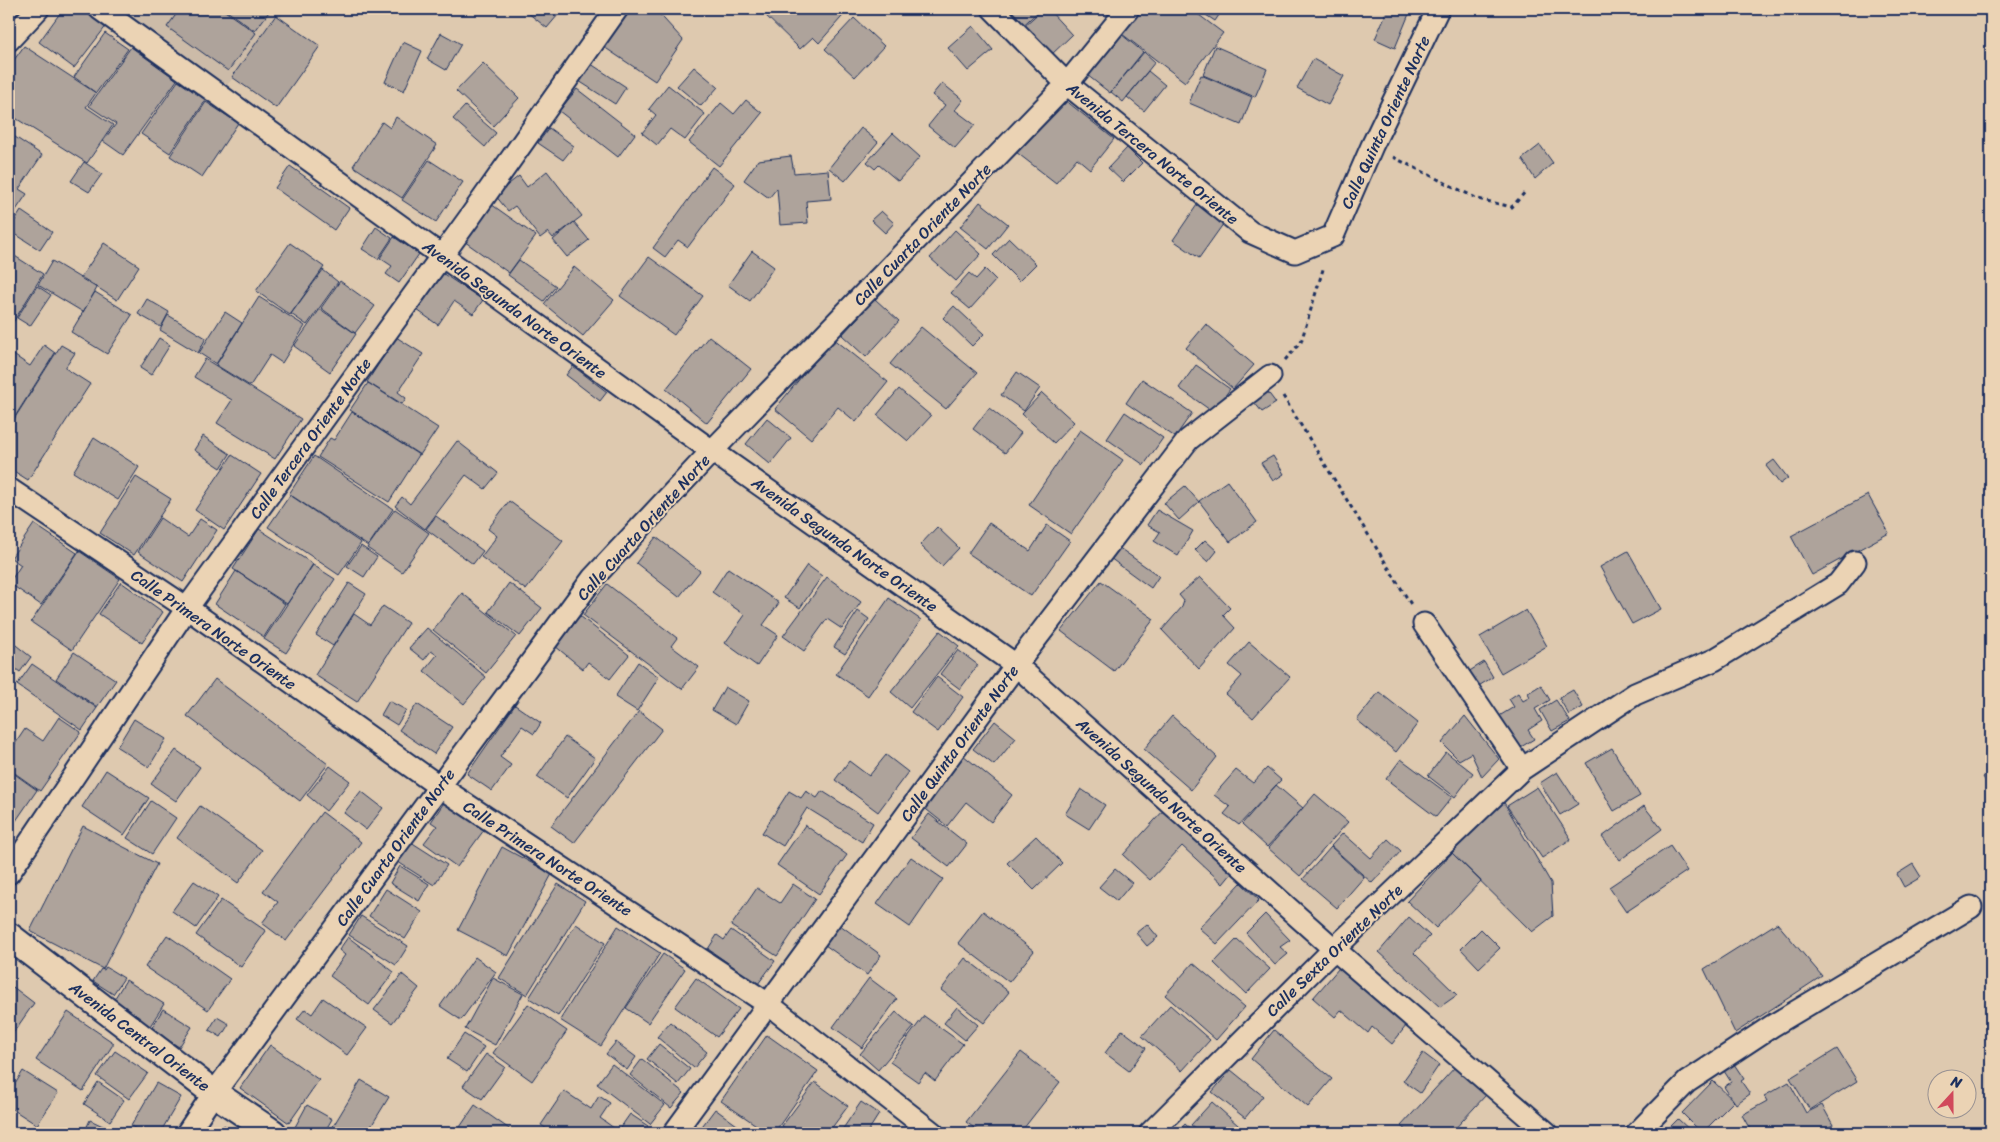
<svg xmlns="http://www.w3.org/2000/svg" width="2000" height="1142" font-family="Sriracha,sans-serif">
  <style>
    .built { fill: #ccbba8 }
    .building { fill: #aea39b; stroke: #1b2f5e }
    .lines { fill: none; stroke-linecap: round; stroke-linejoin: round }
    .minor-casing { stroke: #1b2f5e; stroke-width: 25 }
    .tertiary-casing { stroke: #1b2f5e; stroke-width: 30 }
    .path { stroke: #1b2f5e; stroke-width: 3; stroke-dasharray: 4 4; stroke-linecap: butt }
    .minor { stroke: #ebd3b4; stroke-width: 21 }
    .tertiary { stroke: #ebd3b4; stroke-width: 26 }
    .labels { text-anchor: middle; stroke-width: 4; stroke-linejoin: round; paint-order: stroke }
    .street-label { font-size: 16px; fill: #1b2f5e; stroke: #ebd3b4 }
  </style>
  <rect width="100%" height="100%" fill="#dec9af"/>
  <filter id="ink" filterUnits="userSpaceOnUse"><feTurbulence type="fractalNoise" baseFrequency=".02" numOctaves="2"/><feDisplacementMap in="SourceGraphic" scale="10" xChannelSelector="R" yChannelSelector="G"/><feConvolveMatrix kernelMatrix="1 2 1 2 8 2 1 2 1" color-interpolation-filters="sRGB"/></filter>
  <g filter="url(#ink)">
    <path class="built" d="M112 9H287L224 89Z"/>
    <path class="building" d="M63 9H86L107 25 74 68 39 42Z
      M180 9H222L256 33 228 71 167 27Z
      M224 9H271L255 31Z
      M523 9H563L547 28Z
      M626 9H655L683 40 655 81 601 45Z
      M759 9H847L848 10 819 43 813 37 800 49Z
      M998 9H1041L1018 30Z
      M1043 9H1048L1072 35 1050 56 1023 27Z
      M1142 9H1191L1223 33 1185 82 1122 34Z
      M1197 9H1223L1215 21Z
      M1388 9H1397L1409 14 1395 48 1375 39Z
      M276 15 320 46 276 108 232 77Z
      M854 18 884 46 855 77 825 49Z
      M973 26 993 50 968 71 948 48Z
      M105 33 128 49 96 93 74 77Z
      M441 33 461 44 446 70 427 59Z
      M1121 34 1143 52 1110 93 1087 75Z
      M403 42 422 51 404 91 385 82Z
      M24 46 96 93 86 107 113 125 87 163 9 114V67Z
      M1215 46 1267 69 1255 97 1203 75Z
      M131 47 177 80 123 155 103 141 116 124 89 106Z
      M1144 52 1155 62 1123 102 1111 92Z
      M582 58 626 87 615 104 571 76Z
      M1313 59 1344 76 1328 105 1297 88Z
      M483 63 519 98 493 126 456 91Z
      M694 67 718 87 701 106 677 86Z
      M1148 71 1165 85 1144 111 1127 97Z
      M1201 75 1252 97 1241 125 1189 103Z
      M178 81 206 100 170 153 141 134Z
      M942 83 963 100 955 110 975 125 955 148 928 126 945 105 932 95Z
      M668 85 705 114 685 140 670 129 657 145 642 133 656 115 649 109Z
      M577 89 635 134 618 157 559 111Z
      M1060 96 1114 139 1090 169 1077 158 1056 183 1016 152Z
      M746 100 762 113 719 166 689 142 721 103 734 114Z
      M206 102 238 123 202 177 170 156Z
      M465 106 496 133 485 147 453 119Z
      M396 117 437 145 402 198 353 166 382 122 390 128Z
      M549 128 574 146 563 160 538 143Z
      M861 128 878 142 845 181 829 168Z
      M9 133 42 155 19 189 27 194 12 216 9 214Z
      M893 133 920 157 898 181 879 165 875 169 867 162Z
      M1540 145 1553 163 1535 179 1522 159Z
      M1127 148 1142 163 1123 182 1108 168Z
      M791 156 794 173 828 170 831 199 806 201 808 223 780 225 777 188 769 198 744 180 758 160Z
      M429 160 463 182 436 222 402 200Z
      M84 162 102 174 89 192 71 181Z
      M290 166 349 208 334 230 275 188Z
      M712 167 735 184 688 247 678 240 665 257 653 248Z
      M547 171 582 216 553 238 548 232 540 238 515 206 508 211 495 195 519 176 527 187Z
      M488 202 536 236 509 273 461 239Z
      M980 202 1008 224 988 249 960 227Z
      M1199 202 1226 220 1199 258 1173 240Z
      M21 211 52 232 40 250 9 230Z
      M881 211 894 223 885 233 871 220Z
      M574 222 589 240 567 257 553 240Z
      M376 227 392 238 378 259 362 249Z
      M955 230 981 254 956 281 930 258Z
      M394 237 419 254 399 283 386 274 392 266 380 258Z
      M1009 238 1036 264 1019 281 993 255Z
      M104 243 139 266 117 300 81 277Z
      M290 243 324 267 290 315 256 291Z
      M752 251 774 267 750 301 728 285Z
      M10 253 43 274 9 329V255Z
      M649 257 703 296 674 335 620 296Z
      M519 260 556 286 544 301 508 275Z
      M52 261 97 288 83 312 38 285Z
      M574 267 614 300 583 336 544 304Z
      M985 269 996 280 970 309 951 293 969 273 976 279Z
      M323 270 338 282 307 325 291 314Z
      M442 273 483 300 473 314 454 301 438 325 417 310Z
      M340 281 375 306 355 333 321 308Z
      M37 286 51 295 30 326 17 318Z
      M95 292 132 315 107 354 71 332Z
      M259 297 305 326 282 363 270 355 250 386 216 365Z
      M147 299 169 312 161 327 138 314Z
      M875 299 899 321 866 357 842 335Z
      M954 306 984 334 972 346 943 318Z
      M320 309 356 334 330 372 294 346Z
      M225 312 242 323 216 364 199 353Z
      M168 315 206 338 198 353 160 330Z
      M1206 324 1254 365 1233 389 1186 348Z
      M921 327 977 373 946 409 890 364Z
      M709 336 751 369 707 423 666 389Z
      M396 337 423 354 398 392 406 398 402 404 367 382Z
      M159 338 170 345 151 375 140 368Z
      M833 338 888 382 856 422 838 407 811 439 775 409Z
      M44 345 55 353 9 426V352L30 366Z
      M61 345 75 353 65 368 90 384 28 480 9 468V427Z
      M205 359 301 419 275 459 217 423 232 400 194 377Z
      M1196 365 1230 389 1213 412 1179 388Z
      M573 366 607 392 600 401 566 375Z
      M1017 372 1040 388 1024 411 1001 395Z
      M1142 379 1192 413 1175 437 1126 403Z
      M368 383 438 428 420 455 350 410Z
      M899 389 931 416 908 441 877 415Z
      M1267 391 1276 403 1262 412 1254 402Z
      M1042 393 1074 422 1054 443 1022 414Z
      M989 408 1021 433 1005 453 973 429Z
      M352 412 419 455 389 502 318 457 330 438 334 440Z
      M1125 412 1163 438 1144 465 1107 439Z
      M767 418 791 438 770 464 746 444Z
      M1080 430 1123 460 1071 534 1029 505Z
      M203 436 230 454 221 468 194 450Z
      M94 438 139 467 118 500 73 472Z
      M457 441 498 473 485 489 466 475 425 529 395 506 402 497 410 504Z
      M232 455 261 474 224 530 195 510Z
      M314 456 393 509 368 546 289 494Z
      M1273 456 1284 474 1273 481 1261 463Z
      M1774 460 1788 478 1780 484 1766 466Z
      M136 477 171 499 134 555 100 533Z
      M1227 481 1257 522 1230 542 1199 501Z
      M1185 486 1199 502 1179 520 1164 503Z
      M290 495 361 543 339 575 268 527Z
      M1868 495 1889 533 1812 575 1791 536Z
      M509 501 563 541 526 590 481 557 497 536 488 529Z
      M395 509 429 533 402 572 367 548Z
      M1157 510 1193 531 1178 556 1154 541 1160 532 1147 525Z
      M436 516 483 551 473 564 426 529Z
      M160 518 188 537 200 519 217 530 183 582 138 552Z
      M989 523 1030 551 1047 525 1070 541 1031 596 968 553Z
      M34 524 77 553 41 605 9 583 21 565 11 558Z
      M937 527 959 548 942 566 920 545Z
      M259 529 313 564 287 604 233 569Z
      M656 537 700 571 679 597 636 563Z
      M1205 540 1217 551 1208 562 1195 550Z
      M361 546 377 557 364 577 347 566Z
      M1118 547 1159 576 1151 588 1110 558Z
      M79 551 120 579 72 650 31 622Z
      M1628 551 1661 609 1632 624 1600 567Z
      M313 565 335 579 286 653 264 639Z
      M807 565 822 576 800 608 784 598Z
      M728 568 779 603 763 625 778 635 757 666 725 643 745 615 712 592Z
      M236 571 285 604 264 637 215 604Z
      M827 577 861 602 842 629 827 619 804 651 783 636Z
      M1200 577 1230 608 1223 615 1235 628 1199 669 1162 630 1182 607 1184 601 1179 595Z
      M1101 581 1154 619 1114 671 1061 631Z
      M121 582 163 612 142 643 99 614Z
      M349 583 366 594 333 646 316 635Z
      M509 583 542 608 520 636 488 612Z
      M607 584 677 638 671 646 699 667 682 689 583 615Z
      M462 593 516 636 486 673 433 630Z
      M889 598 921 620 868 696 836 674Z
      M383 606 408 623 357 702 315 675 354 614 370 625Z
      M1526 610 1547 646 1501 673 1480 637Z
      M858 611 869 619 845 654 834 647Z
      M580 616 629 655 610 679 588 662 583 669 555 646Z
      M427 628 486 677 464 704 424 671 437 655 431 651 424 660 409 648Z
      M940 631 959 646 910 708 891 692Z
      M12 642 31 657 20 672 9 664V646Z
      M1249 642 1290 677 1253 718 1226 694 1242 676 1229 665Z
      M958 650 978 665 960 689 940 674Z
      M74 652 116 680 97 707 56 679Z
      M638 662 659 677 637 711 615 697Z
      M1484 662 1493 677 1477 687 1468 672Z
      M32 664 97 708 82 730 17 685Z
      M937 677 963 697 938 732 911 712Z
      M215 679 328 764 300 801 187 716Z
      M1541 685 1550 700 1535 709 1542 721 1528 730 1534 739 1516 750 1496 718 1514 707 1509 699 1518 693 1523 701 1530 697 1528 693Z
      M725 687 749 701 736 724 712 710Z
      M1573 690 1583 707 1569 715 1559 698Z
      M1379 692 1418 723 1396 752 1357 720Z
      M1556 700 1570 721 1552 731 1540 710Z
      M389 701 406 710 397 725 381 715Z
      M417 704 452 727 434 754 399 730Z
      M515 705 541 723 534 734 522 726 500 757 511 765 492 791 467 774Z
      M639 711 662 729 574 843 551 826Z
      M1172 716 1217 757 1191 790 1144 749Z
      M1465 716 1499 759 1482 777 1471 753 1459 760 1442 743Z
      M59 717 81 732 40 791 9 769V753L25 729 43 741Z
      M134 719 166 739 149 767 117 747Z
      M995 721 1016 738 994 765 973 749Z
      M565 737 595 758 567 798 537 777Z
      M1612 748 1640 796 1614 811 1586 763Z
      M176 750 200 767 176 801 151 784Z
      M1446 752 1473 773 1455 797 1428 776Z
      M886 755 908 772 878 812 835 780 849 761 869 776Z
      M963 755 1012 795 991 822 966 802 947 826 922 806Z
      M1401 759 1452 797 1436 817 1386 779Z
      M330 766 350 781 326 811 307 795Z
      M1267 768 1281 780 1239 825 1224 814 1230 807 1214 795 1236 770 1253 783Z
      M9 770 37 790 9 831Z
      M106 770 149 798 124 835 82 807Z
      M1991 771V790L1983 777Z
      M1557 772 1578 804 1560 815 1540 783Z
      M1276 785 1303 808 1267 847 1242 824Z
      M1537 787 1571 839 1542 858 1507 806Z
      M1081 789 1105 805 1089 829 1065 814Z
      M361 791 383 808 366 830 344 813Z
      M789 791 801 798 806 791 817 798 822 791 873 823 862 842 807 808 783 846 762 833Z
      M1315 794 1348 822 1300 876 1268 848Z
      M1502 799 1551 883 1553 916 1532 932 1452 853Z
      M151 801 176 818 152 854 127 838Z
      M445 801 484 830 457 867 424 843 437 826 431 822Z
      M200 806 262 850 238 883 177 838Z
      M1644 806 1662 829 1620 860 1602 837Z
      M1164 810 1232 873 1223 884 1182 846 1150 880 1123 855Z
      M322 812 361 842 286 941 262 923 278 902 263 891Z
      M929 814 967 844 949 867 911 838Z
      M805 825 847 855 819 894 777 865Z
      M83 826 157 864 103 969 30 931Z
      M1343 833 1371 858 1388 839 1401 851 1372 883 1331 846Z
      M1036 836 1062 863 1034 890 1007 863Z
      M411 842 447 865 434 885 398 862Z
      M1670 846 1687 871 1626 912 1609 887Z
      M502 847 552 874 508 956 458 930Z
      M1331 847 1364 877 1337 908 1303 879Z
      M1452 853 1481 881 1436 928 1407 901Z
      M911 857 943 879 910 927 877 904Z
      M1913 864 1921 877 1904 887 1897 874Z
      M400 866 429 884 419 901 390 883Z
      M1115 869 1132 883 1117 901 1099 887Z
      M194 881 218 897 196 928 172 911Z
      M1241 883 1259 900 1217 944 1199 928Z
      M558 884 585 901 527 995 499 978Z
      M793 884 815 899 777 956 731 926 757 888 780 903Z
      M386 889 422 912 405 939 369 916Z
      M221 900 266 931 241 967 196 935Z
      M983 911 1034 951 1009 982 958 943Z
      M1265 914 1290 940 1280 947 1288 954 1275 965 1246 933Z
      M361 916 408 946 396 965 349 935Z
      M1409 917 1430 936 1414 953 1457 995 1440 1007 1379 952Z
      M1777 923 1822 976 1735 1033 1704 969Z
      M576 924 605 943 558 1016 529 998Z
      M1147 924 1158 937 1147 946 1136 933Z
      M840 925 881 955 867 975 825 945Z
      M618 926 660 953 601 1046 560 1020Z
      M1481 929 1500 948 1479 968 1461 949Z
      M731 930 775 961 758 984 708 949 717 935 724 940Z
      M167 935 230 979 208 1010 145 967Z
      M348 937 394 972 369 1005 330 976 345 955 339 950Z
      M1237 939 1270 969 1246 994 1214 963Z
      M663 954 685 969 648 1023 626 1008Z
      M475 957 496 972 461 1020 440 1006Z
      M965 958 1009 992 984 1023 941 990Z
      M1193 963 1245 1007 1216 1040 1165 995Z
      M106 967 124 978 113 994 93 981 101 969 104 970Z
      M1339 968 1406 1026 1392 1044 1372 1027 1368 1033 1341 1010 1335 1017 1313 998Z
      M402 974 419 988 392 1023 374 1010Z
      M493 978 523 994 495 1045 465 1029Z
      M696 978 739 1009 717 1037 675 1007Z
      M869 978 897 999 862 1048 833 1027Z
      M126 980 164 1004 150 1026 113 1001Z
      M13 987 34 1003 9 1039V993Z
      M323 998 367 1028 347 1055 297 1019 305 1009 312 1014Z
      M528 1004 567 1031 532 1081 493 1053Z
      M1170 1005 1210 1040 1182 1071 1142 1036Z
      M957 1007 978 1025 965 1040 944 1023Z
      M163 1009 192 1027 179 1047 151 1029Z
      M68 1012 114 1043 83 1091 36 1060Z
      M896 1012 914 1027 878 1070 860 1054Z
      M924 1016 963 1044 935 1081 925 1073 918 1082 890 1062Z
      M217 1017 229 1024 221 1037 209 1030Z
      M670 1022 707 1052 694 1068 657 1037Z
      M1122 1030 1146 1048 1129 1071 1105 1053Z
      M1274 1030 1332 1079 1308 1107 1251 1059Z
      M464 1034 484 1047 467 1072 447 1059Z
      M767 1035 818 1071 774 1133H768L721 1101Z
      M616 1042 636 1057 627 1070 606 1054Z
      M659 1044 690 1069 678 1084 647 1059Z
      M270 1045 319 1080 289 1123 240 1088Z
      M1837 1049 1857 1081 1810 1110 1790 1078Z
      M115 1051 148 1073 129 1099 97 1076Z
      M1021 1052 1060 1082 1020 1133H981L966 1122Z
      M1423 1053 1439 1065 1420 1093 1403 1081Z
      M486 1054 505 1067 482 1099 463 1086Z
      M642 1059 684 1093 671 1108 630 1075Z
      M612 1064 665 1105 650 1124 597 1084Z
      M1734 1064 1744 1079 1741 1081 1750 1094 1736 1104 1724 1087 1731 1082 1724 1071Z
      M1455 1067 1486 1095 1451 1133H1409L1401 1126Z
      M1231 1070 1263 1096 1245 1118 1212 1092Z
      M23 1071 58 1093 37 1125 9 1107V1094Z
      M361 1080 389 1097 367 1133H329Z
      M1713 1081 1734 1101 1702 1133 1682 1113Z
      M98 1082 124 1100 110 1121 84 1104Z
      M815 1082 848 1106 828 1133H792L782 1126Z
      M1789 1082 1806 1113 1822 1105 1833 1125 1818 1133H1752L1742 1115 1767 1101 1764 1096Z
      M156 1083 181 1097 160 1133H143L131 1126Z
      M564 1091 591 1109 599 1096 610 1103 600 1118 618 1131 630 1114 648 1126 643 1133H553L541 1125Z
      M861 1102 879 1114 867 1133H840Z
      M1212 1102 1247 1133H1201L1191 1125Z
      M307 1105 332 1119 324 1133H307L295 1127Z
      M475 1105 515 1133H456Z
      M715 1109 748 1133H697Z
      M1678 1119 1693 1133H1664Z
      M90 1120 105 1127 103 1133H84Z
      M1185 1124 1195 1133H1177Z
      M224 1125 235 1133H218Z"/>
    <g class="lines">
      <defs>
        <path id="minor" d="M100 9 712 451 1016 665 1334 949 1547 1133
          M993 9 1067 84 1250 232 1295 252 1333 236 1372 146 1438 9
          M9 40 38 9
          M9 489 187 608 440 787 768 1004 933 1133
          M1424 624 1522 769
          M9 873 187 608 470 217 617 9
          M187 1133 214 1093 593 578 712 451 1067 84 1128 9
          M674 1133 1016 665 1188 440 1270 376
          M1150 1133 1334 949 1522 769 1635 694 1714 660 1838 584 1855 562
          M1637 1133 1687 1082 1772 1026 1971 907"/>
        <path id="tertiary" d="M9 936 214 1093 273 1133"/>
      </defs>
      <use href="#minor" class="minor-casing"/>
      <use href="#tertiary" class="tertiary-casing"/>
      <path class="path" d="M1393 157 1478 199 1512 207 1526 191
        M1285 360 1301 342 1324 266
        M1283 396 1412 606"/>
      <use href="#minor" class="minor"/>
      <use href="#tertiary" class="tertiary"/>
    </g>
  </g>
  <g class="labels">
    <g class="street-label">
      <text transform="translate(1385 122) rotate(-65)" y="6">Calle Quinta Oriente Norte</text>
      <text transform="translate(1153 153) rotate(39)" y="6">Avenida Tercera Norte Oriente</text>
      <text transform="translate(922 234) rotate(-46)" y="6">Calle Cuarta Oriente Norte</text>
      <text transform="translate(515 309) rotate(36)" y="6">Avenida Segunda Norte Oriente</text>
      <text transform="translate(310 438) rotate(-54)" y="6">Calle Tercera Oriente Norte</text>
      <text transform="translate(643 527) rotate(-48)" y="6">Calle Cuarta Oriente Norte</text>
      <text transform="translate(845 544) rotate(35)" y="6">Avenida Segunda Norte Oriente</text>
      <text transform="translate(214 629) rotate(35)" y="6">Calle Primera Norte Oriente</text>
      <text transform="translate(959 743) rotate(-54)" y="6">Calle Quinta Oriente Norte</text>
      <text transform="translate(1162 795) rotate(42)" y="6">Avenida Segunda Norte Oriente</text>
      <text transform="translate(395 847) rotate(-54)" y="6">Calle Cuarta Oriente Norte</text>
      <text transform="translate(548 858) rotate(33)" y="6">Calle Primera Norte Oriente</text>
      <text transform="translate(1334 950) rotate(-44)" y="6">Calle Sexta Oriente Norte</text>
      <text transform="translate(140 1036) rotate(37)" y="6">Avenida Central Oriente</text>
    </g>
  </g>
  <rect width="2000" height="1142" fill="none" stroke="#ebd3b4" stroke-width="30"/>
  <rect x="15" y="15" width="1970" height="1112" fill="none" stroke="#1b2f5e" stroke-width="2" filter="url(#ink)"/>
  <g transform="translate(1952 1094) rotate(21)"><circle r="24" fill="#ebd3b4" stroke="#989192"/>
  <path d="M0-4L9 19L0 12L-9 19Z" fill="#d1495b"/>
  <text y="-8" font-size="14" font-weight="bold" text-anchor="middle" fill="#1b2f5e">N</text>
  </g>
</svg>
